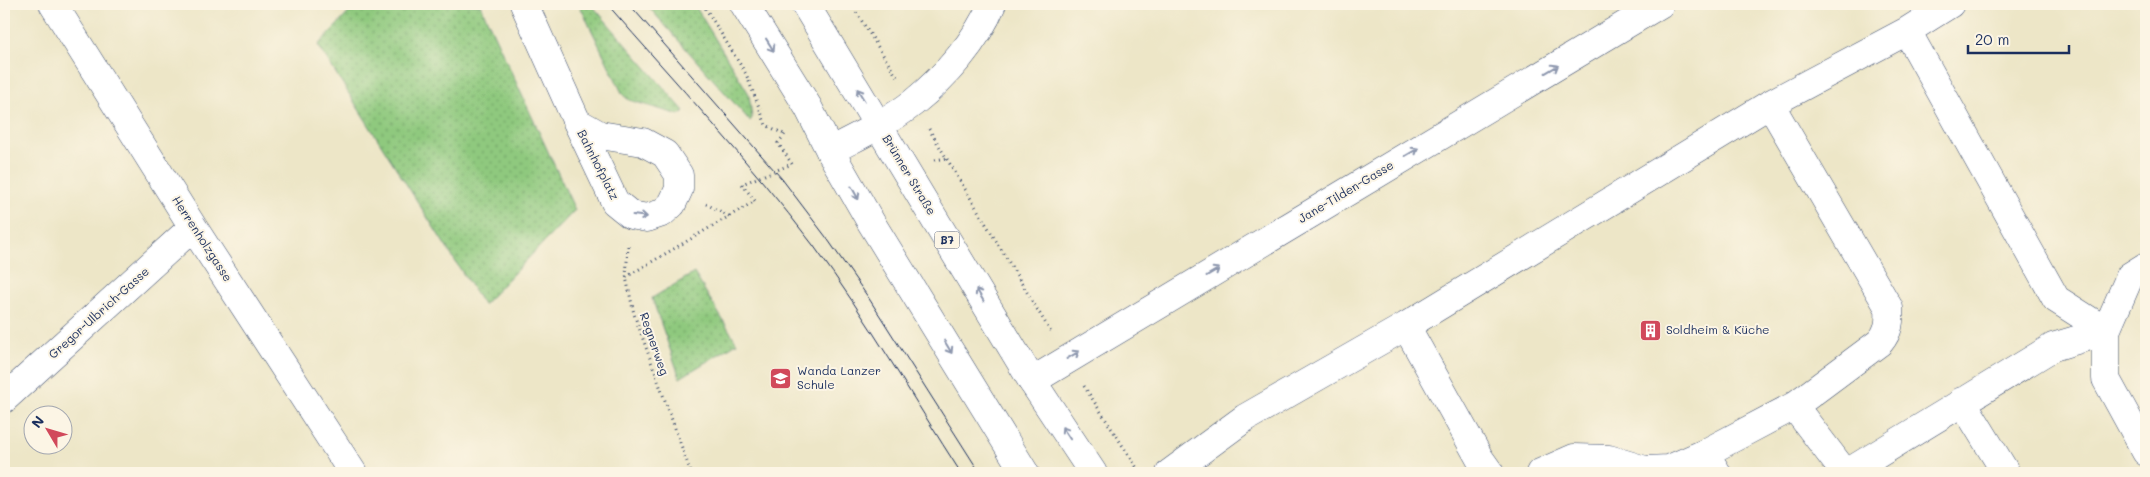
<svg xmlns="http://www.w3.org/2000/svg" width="2150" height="477" font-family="Mali,sans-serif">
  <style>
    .grass { fill: url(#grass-dots); stroke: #557c6e }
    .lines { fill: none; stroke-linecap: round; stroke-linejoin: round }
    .minor-casing { stroke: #3a4a6e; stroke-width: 29 }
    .major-casing { stroke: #3a4a6e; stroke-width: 29 }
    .path { stroke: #3a4a6e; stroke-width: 3; stroke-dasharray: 1 4; stroke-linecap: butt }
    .minor { stroke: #fff; stroke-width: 28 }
    .major { stroke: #fff; stroke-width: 28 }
    .tram { stroke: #1b2f5e; stroke-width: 1 }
    .oneway { stroke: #8d97ae }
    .labels { text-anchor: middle; stroke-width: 4; stroke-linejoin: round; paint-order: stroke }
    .shield { fill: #fcf5e5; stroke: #5e6a86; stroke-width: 1 }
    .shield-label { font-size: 11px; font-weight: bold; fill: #1b2f5e }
    .street-label { font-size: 12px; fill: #1b2f5e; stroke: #fcf5e5 }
    .poi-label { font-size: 12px; fill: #1b2f5e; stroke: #fcf5e5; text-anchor: start }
  </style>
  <defs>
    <pattern id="grass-dots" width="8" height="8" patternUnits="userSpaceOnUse" patternTransform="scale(1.25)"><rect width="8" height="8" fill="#8fc97e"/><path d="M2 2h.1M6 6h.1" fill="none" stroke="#74a46a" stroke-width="1.8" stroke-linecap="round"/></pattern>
  </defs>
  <rect width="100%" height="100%" fill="#fcf5e5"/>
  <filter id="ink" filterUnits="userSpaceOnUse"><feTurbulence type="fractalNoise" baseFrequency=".02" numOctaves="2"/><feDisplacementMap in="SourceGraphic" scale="10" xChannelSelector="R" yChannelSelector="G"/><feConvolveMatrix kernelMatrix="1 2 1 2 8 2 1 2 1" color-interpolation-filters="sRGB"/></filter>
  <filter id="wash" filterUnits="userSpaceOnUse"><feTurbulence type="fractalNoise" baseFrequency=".0096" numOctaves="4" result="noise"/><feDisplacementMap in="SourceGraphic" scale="20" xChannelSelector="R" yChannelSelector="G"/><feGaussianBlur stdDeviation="1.12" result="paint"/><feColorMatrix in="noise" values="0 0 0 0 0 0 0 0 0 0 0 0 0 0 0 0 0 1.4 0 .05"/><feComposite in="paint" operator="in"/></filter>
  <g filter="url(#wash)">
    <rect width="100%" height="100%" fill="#ede6c7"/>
    <path class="grass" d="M357 4H480L575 210 483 305 318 45Z
      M579 4H591L684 111 679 115 629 100 623 95Z
      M646 4H694L749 94 752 118 750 121Z
      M694 273 737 343 680 378 652 298Z"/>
  </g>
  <g filter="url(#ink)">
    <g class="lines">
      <defs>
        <path id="minor" d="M53 4 193 227 353 473
          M524 4 577 122 615 202 631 215 647 218 662 213 672 204 679 189V175L665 154 643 142 600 135 577 122
          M1950 4 1907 31 2056 299 2106 331
          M1770 104 1889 308C1890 322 1889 331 1880 342L1794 406
          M830 151C858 136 889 122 914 102 945 77 977 41 992 4
          M2146 266 2130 276 2106 331V379L2146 452
          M1406 326 1480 459 1490 473
          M1032 381 1660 4
          M4 399 193 227
          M1962 401 2006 473
          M1170 473 1245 418 1406 326 1770 104 1907 31
          M1540 473 1574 458 1609 459 1645 470 1669 469 1705 453
          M1717 473 1705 453 1794 406 1845 473
          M1847 473 2053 347 2106 331"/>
        <path id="major" d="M744 4 808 107 830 151 872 224 1025 473
          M805 4 1032 381 1093 473"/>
      </defs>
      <use href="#minor" class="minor-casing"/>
      <use href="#major" class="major-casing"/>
      <path class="path" d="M703 4 746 74 766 125 786 135
        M851 4 897 77
        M929 129 1052 334
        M935 160 947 158
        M706 204 729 216
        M628 246 626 277 634 314 691 473
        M626 277 755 201 742 184 792 164 778 143 786 133
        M1084 386 1139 471"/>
      <use href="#minor" class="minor"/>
      <use href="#major" class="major"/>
      <path class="tram" d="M607 4C676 83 749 161 813 245 867 318 912 397 961 473
        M629 4 782 179 826 237 868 297 980 473"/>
    </g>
    <defs><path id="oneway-shaft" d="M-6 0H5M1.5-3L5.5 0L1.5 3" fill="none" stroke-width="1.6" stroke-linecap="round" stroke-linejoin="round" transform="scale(1.25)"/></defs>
    <g class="oneway">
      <use href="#oneway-shaft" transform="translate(770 45) rotate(58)"/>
      <use href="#oneway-shaft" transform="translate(1552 69) rotate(-31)"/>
      <use href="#oneway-shaft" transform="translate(861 95) rotate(-121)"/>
      <use href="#oneway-shaft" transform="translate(1412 152) rotate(-31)"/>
      <use href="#oneway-shaft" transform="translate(855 193) rotate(61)"/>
      <use href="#oneway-shaft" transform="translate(640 216) rotate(7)"/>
      <use href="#oneway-shaft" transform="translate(1213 272) rotate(-31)"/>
      <use href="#oneway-shaft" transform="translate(980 295) rotate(-121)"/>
      <use href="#oneway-shaft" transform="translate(948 347) rotate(59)"/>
      <use href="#oneway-shaft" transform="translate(1073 355) rotate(-31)"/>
      <use href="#oneway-shaft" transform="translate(1066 433) rotate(-123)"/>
    </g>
  </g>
  <defs>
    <symbol id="building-square" viewBox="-11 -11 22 22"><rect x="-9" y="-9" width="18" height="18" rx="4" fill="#d1495b" stroke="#fcf5e5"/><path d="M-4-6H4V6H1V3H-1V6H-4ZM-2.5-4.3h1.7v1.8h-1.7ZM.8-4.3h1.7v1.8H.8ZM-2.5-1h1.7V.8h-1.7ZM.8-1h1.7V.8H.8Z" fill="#fff"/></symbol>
    <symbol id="school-square" viewBox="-11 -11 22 22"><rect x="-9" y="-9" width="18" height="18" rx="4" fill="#d1495b" stroke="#fcf5e5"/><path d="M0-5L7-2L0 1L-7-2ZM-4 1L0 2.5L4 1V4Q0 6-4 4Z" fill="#fff"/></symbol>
  </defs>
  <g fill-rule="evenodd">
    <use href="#building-square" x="1638" y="318" width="25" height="25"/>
    <use href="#school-square" x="768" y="366" width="25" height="25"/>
  </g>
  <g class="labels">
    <rect class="shield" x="934.5" y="231.5" width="25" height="17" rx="4"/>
    <g class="shield-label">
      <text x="947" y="244">B7</text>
    </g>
    <g class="street-label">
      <text transform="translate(598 165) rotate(63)" y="4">Bahnhofplatz</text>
      <text transform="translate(909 175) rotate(59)" y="4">Brünner Straße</text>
      <text transform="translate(1346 192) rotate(-31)" y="4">Jane-Tilden-Gasse</text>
      <text transform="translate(202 239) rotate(57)" y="4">Herrenholzgasse</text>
      <text transform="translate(99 313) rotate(-42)" y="4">Gregor-Ulbrich-Gasse</text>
      <text transform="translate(654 344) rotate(71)" y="4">Regnerweg</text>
    </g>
    <g class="poi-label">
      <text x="1666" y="334">Soldheim &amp; Küche</text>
      <text x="797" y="375">Wanda Lanzer<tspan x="797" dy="14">Schule</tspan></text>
    </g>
  </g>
  <rect width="2150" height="477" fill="none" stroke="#fcf5e5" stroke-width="20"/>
  <g transform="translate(48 430) rotate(308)"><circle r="24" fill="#fcf5e5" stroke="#a2a6af"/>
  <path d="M0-4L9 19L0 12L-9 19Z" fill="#d1495b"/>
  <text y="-8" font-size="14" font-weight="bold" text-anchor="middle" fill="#1b2f5e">N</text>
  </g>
  <path d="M1968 45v8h101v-8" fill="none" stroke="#1b2f5e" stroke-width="2.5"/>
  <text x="1975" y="45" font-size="15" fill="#1b2f5e" stroke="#fcf5e5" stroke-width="4" paint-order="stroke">20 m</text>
</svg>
